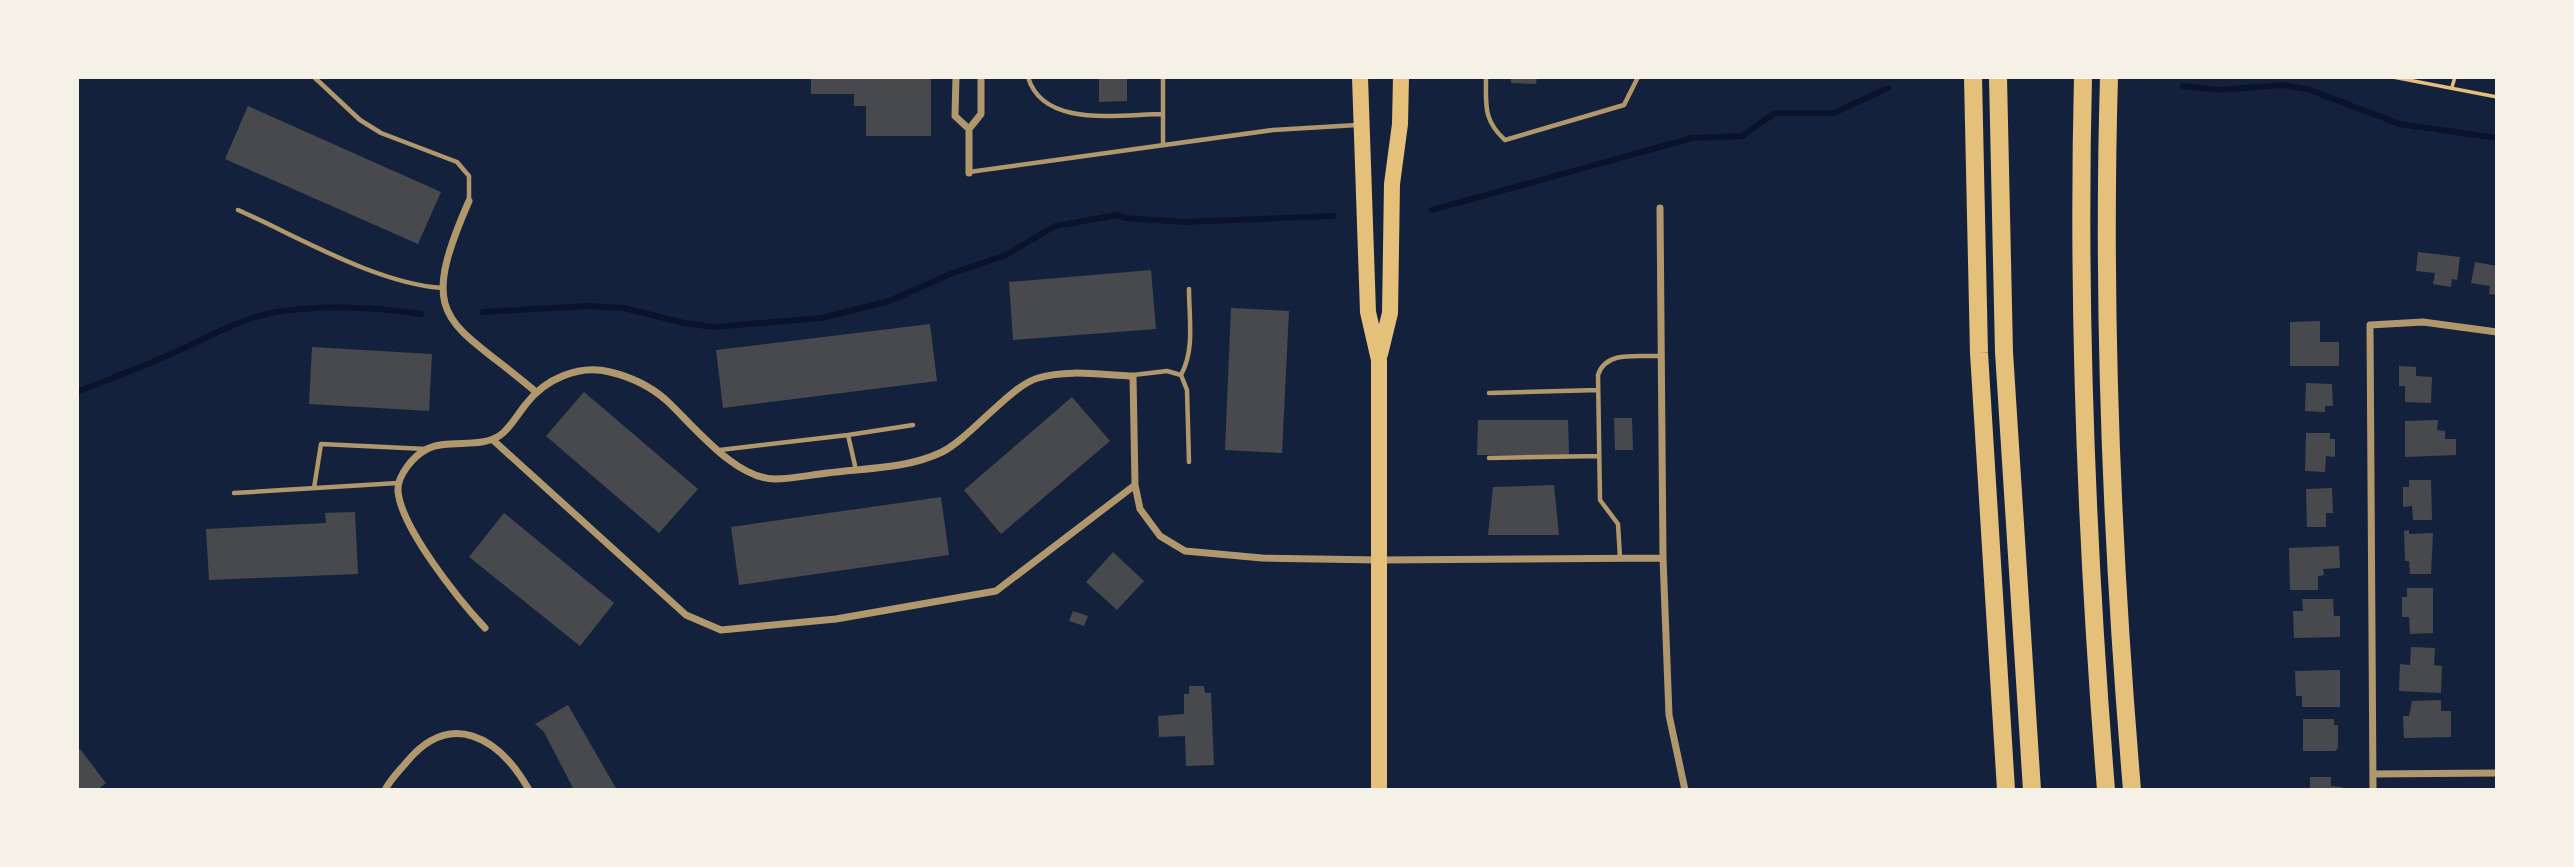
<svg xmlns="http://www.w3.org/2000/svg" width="2574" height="867" font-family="Inter,sans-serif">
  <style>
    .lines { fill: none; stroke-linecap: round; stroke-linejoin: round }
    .stream { stroke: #0b132b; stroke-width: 6 }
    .building { fill: #48494c }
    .path { stroke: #e5c07b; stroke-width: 3.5 }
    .service { stroke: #b1986c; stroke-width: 4.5 }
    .minor { stroke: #b1986c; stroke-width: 7 }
    .primary { stroke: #e5c07b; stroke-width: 16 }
    .motorway { stroke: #e5c07b; stroke-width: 18 }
  </style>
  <rect width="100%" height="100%" fill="#14213d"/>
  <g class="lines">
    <path class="stream" d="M2183 86 2219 90 2282 85 2307 89 2400 124 2497 138
      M1432 210 1692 138 1742 136 1775 113H1834L1888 88
      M483 312 588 306 624 308 684 323 713 327 821 318 889 301 953 273 1006 255 1055 226 1118 215 1124 218 1184 222 1333 216
      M77 392C105 381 134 370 162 358 198 343 233 321 271 313 315 304 377 307 421 314"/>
  </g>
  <path class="building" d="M811 77H931V136H866V106H854V94H811Z
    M1099 77H1127V101L1099 102Z
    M1511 77H1537L1536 84 1511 83Z
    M248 106 441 192 418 244 225 159Z
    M2418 252 2460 257 2457 280 2452 279 2451 287 2433 284 2435 273 2416 271Z
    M2475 262 2497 266V295L2489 294 2490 286 2471 283Z
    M1151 270 1156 329 1013 340 1009 282Z
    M1231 308 1289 311 1282 453 1225 450Z
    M2320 321V342H2339V366H2290V322Z
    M930 324 937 381 723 408 716 350Z
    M312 347 432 354 429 411 309 404Z
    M2399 366 2416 367V376L2432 377 2431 403 2405 402V386H2399Z
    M2306 383 2332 384 2333 406H2325V412L2305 411Z
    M584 392 698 489 659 533 546 436Z
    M1072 397 1110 441 1001 534 964 490Z
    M1614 418H1632L1633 450H1615Z
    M1478 420H1568L1569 455H1477Z
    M2438 420 2437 430 2445 431V439H2456V455L2405 457V421Z
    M2306 433H2330V439H2335V457L2326 456 2325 472 2305 471Z
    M2409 480H2431L2432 520H2413L2412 506 2403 507V487H2409Z
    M1554 485 1559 535H1488L1493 487Z
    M2332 488 2333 513H2326V527H2307L2306 489Z
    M941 497 949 555 739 585 731 527Z
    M355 512 358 574 209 580 206 529 326 523 325 513Z
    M504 513 614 603 580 646 469 557Z
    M2409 530V534L2433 533 2431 574H2410L2409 561H2405L2404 531Z
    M2339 546 2340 568 2323 569 2324 575 2318 576V590H2290L2289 548Z
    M1113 552 1144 581 1117 610 1086 582Z
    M2407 588H2433V633L2410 634 2409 617H2402V597H2407Z
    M2302 599H2333L2334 616H2340V637L2294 638 2293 611H2303Z
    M1073 611 1088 616 1084 626 1069 621Z
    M2411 647 2435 648 2434 665 2442 666 2441 693 2399 691 2400 664 2410 665Z
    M2340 670V707H2302V696H2296L2295 671Z
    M1189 686H1204L1205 693H1211L1214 765 1186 766 1185 736 1159 737 1158 716 1184 714V694H1189Z
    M2441 700V711H2451V737L2404 738 2403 716H2409L2412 701Z
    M568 705 617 790H574L544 732 535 724Z
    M2303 719H2334V725H2338V748L2335 751H2303Z
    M80 749 106 783 97 790 77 789V752Z
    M2310 777H2331V786L2342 787V790H2310Z"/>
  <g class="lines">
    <path class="path" d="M2393 77 2497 97
      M2452 87 2455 77"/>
    <path class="service" d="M314 77 360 120 381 133 457 162 469 176V201
      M1028 77C1043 129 1121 114 1163 114
      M1163 77V145
      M1486 77C1486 105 1483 120 1505 140L1624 105 1638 77
      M969 172 1273 130 1357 125
      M238 210C299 237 377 284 443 288
      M1133 375 1167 371 1181 375 1187 390 1189 462
      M1181 375C1195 350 1189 318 1189 289
      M1489 393 1598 390
      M848 435 913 425
      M720 450 848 435 856 470
      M1489 458 1599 456
      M314 488 321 444 426 449
      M234 493 398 483
      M1620 558 1618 524 1600 500 1598 375C1606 350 1638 357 1661 356"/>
    <path class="minor" d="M956 77 955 116 969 129 981 114V77
      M969 173V129
      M469 201C415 324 449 318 536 392
      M1660 208 1663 558 1669 715 1685 790
      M493 440 686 615 721 630 836 619 996 591 1135 485
      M485 628C459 600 401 528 398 491 397 476 413 456 427 449 450 438 484 450 503 433 512 425 518 414 526 404 545 379 579 364 610 372 631 377 650 386 666 400 694 426 735 479 775 479 792 479 810 475 827 473 865 468 907 469 942 452 970 438 1010 386 1038 378 1067 369 1103 375 1133 376L1135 485 1140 509 1160 536 1185 551 1262 558 1379 560 1663 558
      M2373 774 2497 773
      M385 790C390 780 398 772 405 764 450 708 499 737 529 790
      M2373 790 2370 325 2423 322 2497 332"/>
    <path class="primary" d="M1360 77 1368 312 1379 360V790
      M1380 354 1390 313 1392 184 1400 124 1401 77"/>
    <path class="motorway" d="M1973 77 1979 353 2006 790
      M1998 77 2004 352 2032 790
      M2083 77C2077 315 2087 553 2106 790
      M2109 77C2102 314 2112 553 2132 790"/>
  </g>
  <rect width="2574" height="867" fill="none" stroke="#f6f1e7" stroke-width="158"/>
</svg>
